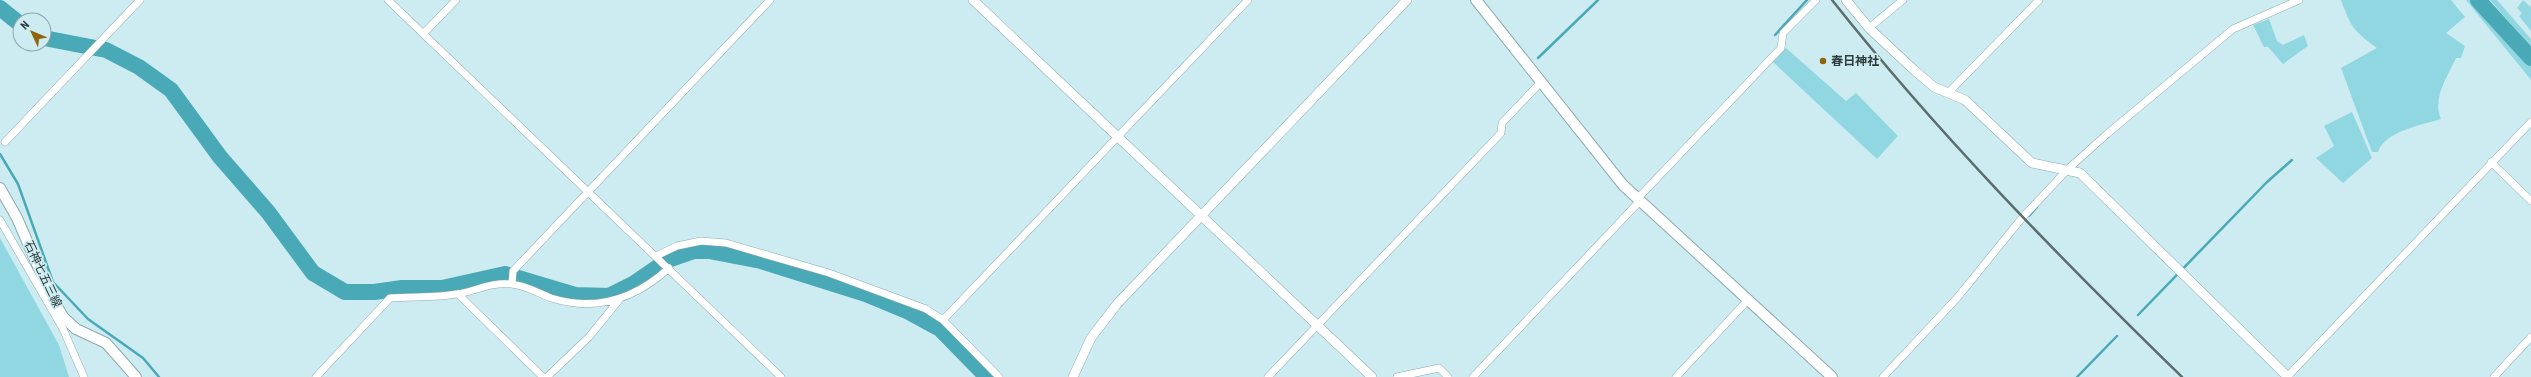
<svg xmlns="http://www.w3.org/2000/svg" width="2531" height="377" font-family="'Roboto Condensed','Noto Sans JP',sans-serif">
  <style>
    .green { fill: #91d7e1 }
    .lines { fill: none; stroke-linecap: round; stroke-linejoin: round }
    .stream { stroke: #4aa9b7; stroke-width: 2.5 }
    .river { stroke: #4aa9b7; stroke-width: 16 }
    .minor-casing { stroke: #8caaae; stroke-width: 8 }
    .tertiary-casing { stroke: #8caaae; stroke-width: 10 }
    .secondary-casing { stroke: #8caaae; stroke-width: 12 }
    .minor { stroke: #fff; stroke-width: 7 }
    .tertiary { stroke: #fff; stroke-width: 9 }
    .secondary { stroke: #fff; stroke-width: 10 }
    .rail { stroke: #5b6d6f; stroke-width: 2.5 }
    .poi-dot { fill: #8f640a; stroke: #cdecf1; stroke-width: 1.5 }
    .labels { text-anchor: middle; stroke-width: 3.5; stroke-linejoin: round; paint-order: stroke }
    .poi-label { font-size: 12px; font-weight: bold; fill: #2e3b3c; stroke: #cdecf1; text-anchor: start }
    .street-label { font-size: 12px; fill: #2e3b3c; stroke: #cdecf1 }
  </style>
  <rect width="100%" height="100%" fill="#cdecf1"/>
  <path class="green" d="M2341 0H2451L2465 17 2446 33 2465 46 2461 58H2456C2447 77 2432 99 2441 119 2422 125 2385 131 2378 152H2372L2341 68 2377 48C2354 31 2351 28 2341 0Z
    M2466 0H2471L2531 66V80Z
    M2490 0H2497L2531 39V47Z
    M2523 0 2531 7V31L2519 16 2522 13 2517 8Z
    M2269 19 2277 41 2283 45 2304 35 2308 46 2283 64 2268 47H2264L2253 25Z
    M1786 48 1846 101 1856 93 1898 136 1877 159 1773 62Z
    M2352 112 2372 158 2343 183 2316 158 2334 146 2324 126Z
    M0 238 59 345 69 377H0Z"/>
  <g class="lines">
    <path class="stream" d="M1775 35 1807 0
      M1538 58 1598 0
      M0 154 18 184 53 282 88 319 143 358 159 377
      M2029 216 2037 207
      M2138 315 2267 182 2292 160
      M2077 377 2117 336"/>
    <path class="river" d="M2478 0 2531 58
      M0 8 20 24
      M44 38 106 50 139 67 171 90 220 157 268 212 313 273 345 292H374L402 288H442L505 274 575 295 609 296 633 284 668 260 694 251H709L761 261 866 294 907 311 940 329 987 377"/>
    <defs>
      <path id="minor" d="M388 0 781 377
        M1869 28 1903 0
        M424 33 456 0
        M1948 93 2039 0
        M5 142 140 0
        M2491 162 2531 201
        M0 220 63 329 84 377
        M656 256 677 246 701 241 726 243 829 273 926 309 943 320 999 377
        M512 284 513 271 770 0
        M458 294 543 377
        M943 320 1248 0
        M316 377 390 298C412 296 435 298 457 294 477 291 489 282 511 284 525 285 538 293 551 298 596 312 635 299 669 268
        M547 377 589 337 619 300
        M1268 377 1501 133 1502 123 1541 82
        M1397 377 1439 368 1448 377
        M1473 377 1637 204 1640 196 1781 48 1783 33 1816 0
        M1676 377 1747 301
        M1883 377 1957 298 2022 218 2068 169 2107 134 2233 29 2299 0
        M2287 377 2531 122
        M2494 377 2531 337"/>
      <path id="tertiary" d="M973 0 1372 377
        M1846 0 1869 28 1914 70 1934 87 1965 100 2032 163 2080 173 2288 377
        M1073 377 1091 338 1117 304 1407 0"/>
      <path id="secondary" d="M1476 0 1623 185 1832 377
        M0 188 17 218 50 294 63 317 76 329 106 343 136 377"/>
    </defs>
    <use href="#minor" class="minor-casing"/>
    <use href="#tertiary" class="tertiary-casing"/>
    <use href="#secondary" class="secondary-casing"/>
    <use href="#minor" class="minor"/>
    <use href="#tertiary" class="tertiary"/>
    <use href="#secondary" class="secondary"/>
    <path class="rail" d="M1832 0C1939 135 2059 257 2182 377"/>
  </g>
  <circle class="poi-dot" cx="1823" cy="61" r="4"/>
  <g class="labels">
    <g class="poi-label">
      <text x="1831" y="65">春日神社</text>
    </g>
    <g class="street-label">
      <text transform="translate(43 274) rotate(65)" y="4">石神七五三線</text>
    </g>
  </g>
  <g transform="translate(32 32) rotate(314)"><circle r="19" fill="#cdecf1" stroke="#8da5a9"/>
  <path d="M0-3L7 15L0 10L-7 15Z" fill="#8f640a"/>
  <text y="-6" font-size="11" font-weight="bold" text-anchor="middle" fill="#2e3b3c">N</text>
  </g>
</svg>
